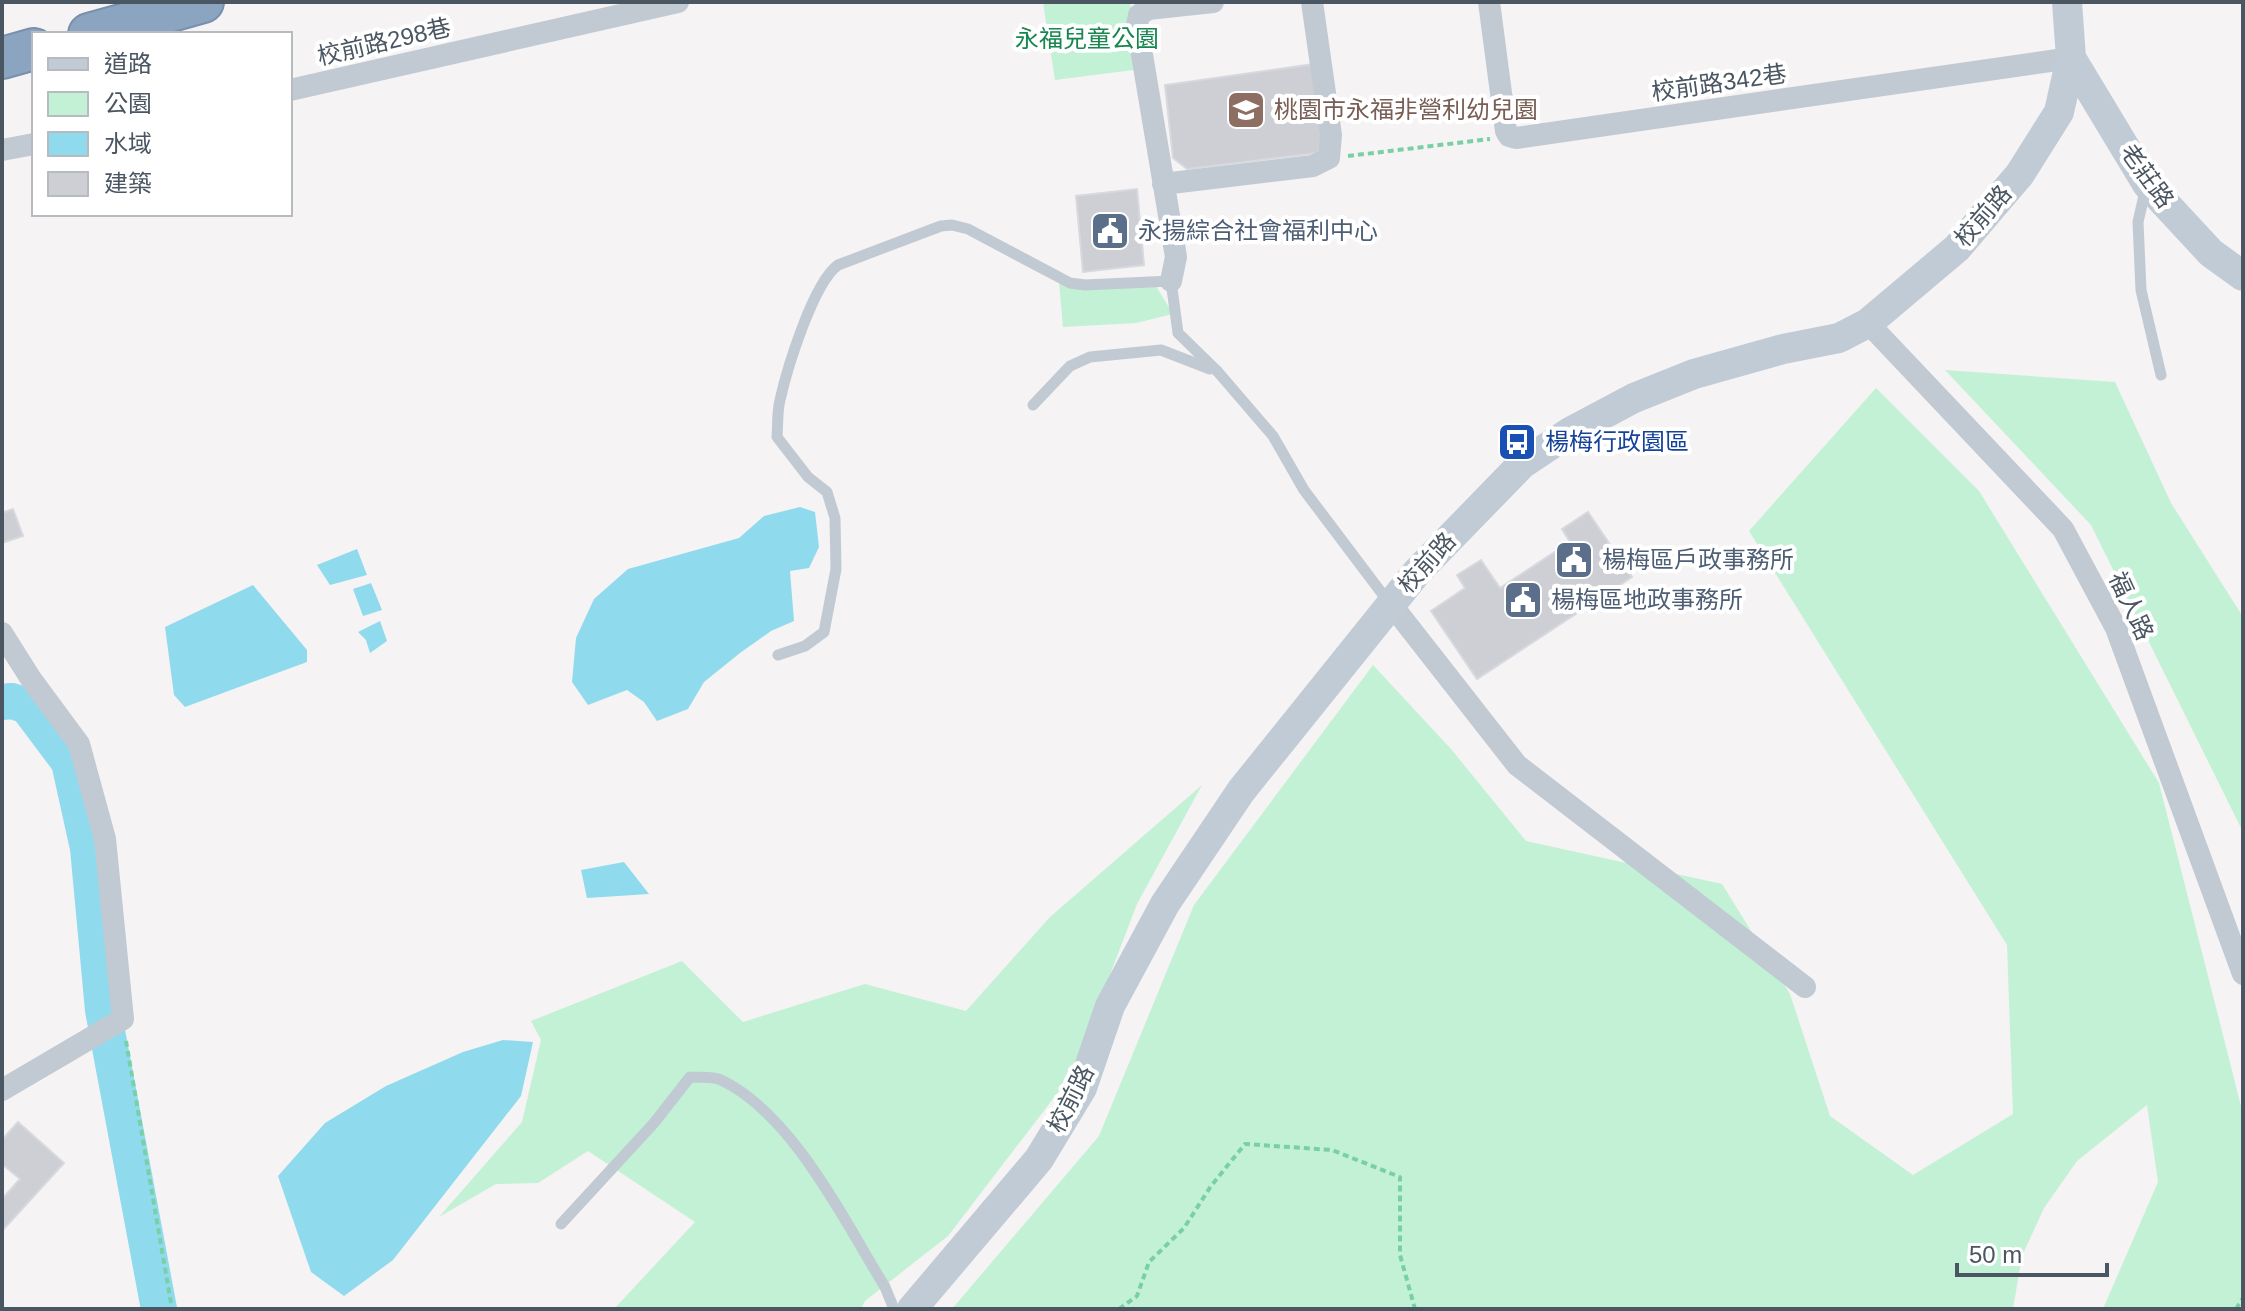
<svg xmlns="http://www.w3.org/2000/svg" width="2245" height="1311" font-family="Helvetica,'Noto Sans TC',sans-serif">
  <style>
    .green { fill: #c3f1d5 }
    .water { fill: #90daee }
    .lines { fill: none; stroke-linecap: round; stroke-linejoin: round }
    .river { stroke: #90daee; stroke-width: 36 }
    .building { fill: #cdcfd5; stroke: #d7d9de; stroke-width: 2 }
    .highway-casing { stroke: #7690ad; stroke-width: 44 }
    .path { stroke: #7ad0a6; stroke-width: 4; stroke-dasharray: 6 4; stroke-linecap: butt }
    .lane { stroke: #c1cad2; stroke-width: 11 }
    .street { stroke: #c1cad2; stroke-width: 22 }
    .secondary { stroke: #c1cbd6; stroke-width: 30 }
    .highway { stroke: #8ba5c1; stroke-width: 40 }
    .labels { text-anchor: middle; stroke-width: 8; stroke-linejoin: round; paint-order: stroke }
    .park-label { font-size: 24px; fill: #17864f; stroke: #fff }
    .street-label { font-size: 24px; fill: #4a5661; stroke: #fff }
    .education-label { font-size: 24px; fill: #785e54; stroke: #fff; text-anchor: start }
    .service-label { font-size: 24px; fill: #4e5e75; stroke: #fff; text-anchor: start }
    .transit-label { font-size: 24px; fill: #164399; stroke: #fff; text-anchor: start }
  </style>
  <rect width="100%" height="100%" fill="#f5f3f3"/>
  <path class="green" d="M1043 2H1130L1141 69 1055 80Z
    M1151 278 1173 314 1136 323 1063 327 1059 282Z
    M1945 370 2115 382 2171 503 2243 617V832L2091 525Z
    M1876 388 1979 491 2159 783 2243 1114V1309H2103L2158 1182 2147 1105 2077 1161 2044 1208 2022 1256 2013 1309H952L1099 1136 1194 905 1373 665 1451 749 1526 841 1722 884 1790 994 1830 1116 1913 1175 2013 1114 2007 945 1749 531Z
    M1202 785 1137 904 1072 1074 948 1236 865 1301 861 1309H614L695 1222 588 1151 538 1183 496 1184 439 1217 522 1122 541 1040 531 1021 682 961 743 1022 865 984 966 1011 1050 917Z"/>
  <path class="water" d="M800 507 815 512 819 547 809 568 790 571 794 621 771 631 740 653 704 682 688 709 657 721 644 702 627 690 588 705 572 682 576 638 594 599 628 569 739 538 764 516Z
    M357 549 367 575 330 585 317 565Z
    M371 583 382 610 363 616 353 589Z
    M253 585 307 650V662L185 707 174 695 165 627Z
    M380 621 387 641 370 653 366 640 358 632Z
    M624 862 649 894 587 898 581 870Z
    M503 1040 533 1042 521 1096 393 1260 344 1296 311 1272 278 1176 325 1123 386 1086 463 1052Z"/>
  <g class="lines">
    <path class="river" d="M2 702 12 701 27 706 69 762 88 848 103 1010 159 1309"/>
  </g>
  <path class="building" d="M1321 63 1327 135 1317 153 1187 169 1173 158 1165 85Z
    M1137 189 1144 265 1083 272 1076 196Z
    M13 509 23 536 2 543V513Z
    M1588 512 1632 577 1477 679 1431 611 1465 588 1457 575 1481 560 1500 588 1570 542 1562 529Z
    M18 1122 64 1163 2 1231V1199L20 1179 2 1164V1140Z"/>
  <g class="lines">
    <defs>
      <path id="highway" d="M89 34 203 2
        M2 58 34 49"/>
    </defs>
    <use href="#highway" class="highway-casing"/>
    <path class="path" d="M1348 156 1490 139
      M126 1041 172 1309
      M1119 1309 1137 1296 1149 1262 1184 1228 1211 1186 1245 1144 1332 1150 1400 1177V1255L1415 1309
      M1867 1309H1882
      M2236 1309 2243 1298"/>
    <path class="lane" d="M2146 187 2138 222 2141 290 2161 375
      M1033 405 1070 366 1090 357 1161 350 1210 369
      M778 655 805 646 824 632 836 569 835 518 827 492 808 477 777 437C778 425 777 412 780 400 787 369 813 283 838 265L941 226 952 225 968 229 1070 283 1085 285 1171 281 1178 333 1218 372 1273 436 1304 490 1390 604
      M561 1224 654 1123 690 1077C700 1078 712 1076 721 1080 792 1113 845 1222 885 1287L894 1309"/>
    <path class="street" d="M1489 2 1506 131 1509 136 1516 138 2071 58
      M290 90 678 2
      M2 150 34 144
      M1163 184 1313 166 1329 158 1331 135 1312 2
      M1171 281 1176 257 1137 25 1139 15 1148 9 1213 2
      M1868 323 2063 529 2116 628 2243 974
      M1391 604 1517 765 1805 987
      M2 633 31 679 79 744 105 839 123 1019 2 1090"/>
    <path class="secondary" d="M2071 58 2147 184 2211 253 2243 276
      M912 1309 1039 1159 1082 1088 1110 1006 1165 904 1241 791 1417 572 1522 464 1570 432 1634 398 1694 374 1783 349 1839 338 1868 323 1957 248 2020 174 2059 112 2071 58 2067 2"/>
    <use href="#highway" class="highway"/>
  </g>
  <defs>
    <symbol id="school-square" viewBox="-11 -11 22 22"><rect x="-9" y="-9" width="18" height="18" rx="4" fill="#8d6e63" stroke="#fff"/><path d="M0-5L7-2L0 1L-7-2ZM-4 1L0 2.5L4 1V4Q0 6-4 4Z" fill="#fff"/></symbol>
    <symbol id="civic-square" viewBox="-11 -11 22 22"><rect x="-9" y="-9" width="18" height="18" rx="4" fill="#5c6f8a" stroke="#fff"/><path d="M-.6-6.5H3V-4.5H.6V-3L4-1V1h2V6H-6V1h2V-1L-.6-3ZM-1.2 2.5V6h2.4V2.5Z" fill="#fff"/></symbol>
    <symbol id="bus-square" viewBox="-11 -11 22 22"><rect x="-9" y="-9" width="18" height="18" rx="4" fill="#1a4fb4" stroke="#fff"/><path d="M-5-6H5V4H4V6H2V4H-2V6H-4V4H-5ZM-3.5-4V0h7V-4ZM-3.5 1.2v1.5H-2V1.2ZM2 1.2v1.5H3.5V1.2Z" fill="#fff"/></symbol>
  </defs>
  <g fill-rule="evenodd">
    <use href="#school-square" x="1224" y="88" width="44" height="44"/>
    <use href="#civic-square" x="1088" y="209" width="44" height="44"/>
    <use href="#bus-square" x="1495" y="420" width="44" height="44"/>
    <use href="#civic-square" x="1552" y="538" width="44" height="44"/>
    <use href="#civic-square" x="1501" y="578" width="44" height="44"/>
  </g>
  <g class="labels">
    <g class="park-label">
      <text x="1087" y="47">永福兒童公園</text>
    </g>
    <g class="street-label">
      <text transform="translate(384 42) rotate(-13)" y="8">校前路298巷</text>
      <text transform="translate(1719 83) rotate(-8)" y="8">校前路342巷</text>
      <text transform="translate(2147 176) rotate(54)" y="8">老莊路</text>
      <text transform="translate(1983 216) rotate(-49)" y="8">校前路</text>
      <text transform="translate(1427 563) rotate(-48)" y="8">校前路</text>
      <text transform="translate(2131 606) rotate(65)" y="8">福人路</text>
      <text transform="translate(1071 1099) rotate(-63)" y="8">校前路</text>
    </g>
    <g class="education-label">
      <text x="1274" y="118">桃園市永福非營利幼兒園</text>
    </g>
    <g class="service-label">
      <text x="1138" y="239">永揚綜合社會福利中心</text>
      <text x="1602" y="568">楊梅區戶政事務所</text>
      <text x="1551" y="608">楊梅區地政事務所</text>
    </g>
    <g class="transit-label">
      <text x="1545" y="450">楊梅行政園區</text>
    </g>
  </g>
  <rect width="2245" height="1311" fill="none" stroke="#4a5661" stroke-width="8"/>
  <rect x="32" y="32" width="260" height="184" fill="#ffffff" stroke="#b7bbc0" stroke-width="2"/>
  <rect x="48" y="58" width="40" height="12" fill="#c1cbd6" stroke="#b7bbc0" stroke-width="2"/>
  <text x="104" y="72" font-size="24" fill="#4a5661">道路</text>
  <rect x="48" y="92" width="40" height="24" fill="#c3f1d5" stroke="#b7bbc0" stroke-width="2"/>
  <text x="104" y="112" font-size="24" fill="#4a5661">公園</text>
  <rect x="48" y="132" width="40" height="24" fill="#90daee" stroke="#b7bbc0" stroke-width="2"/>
  <text x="104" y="152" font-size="24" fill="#4a5661">水域</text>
  <rect x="48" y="172" width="40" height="24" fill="#cdcfd5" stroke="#b7bbc0" stroke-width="2"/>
  <text x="104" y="192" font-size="24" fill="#4a5661">建築</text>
  <path d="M1957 1263v12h150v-12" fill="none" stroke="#4a5661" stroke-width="4"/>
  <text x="1969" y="1263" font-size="24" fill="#4a5661" stroke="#ffffff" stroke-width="6" paint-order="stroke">50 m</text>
</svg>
